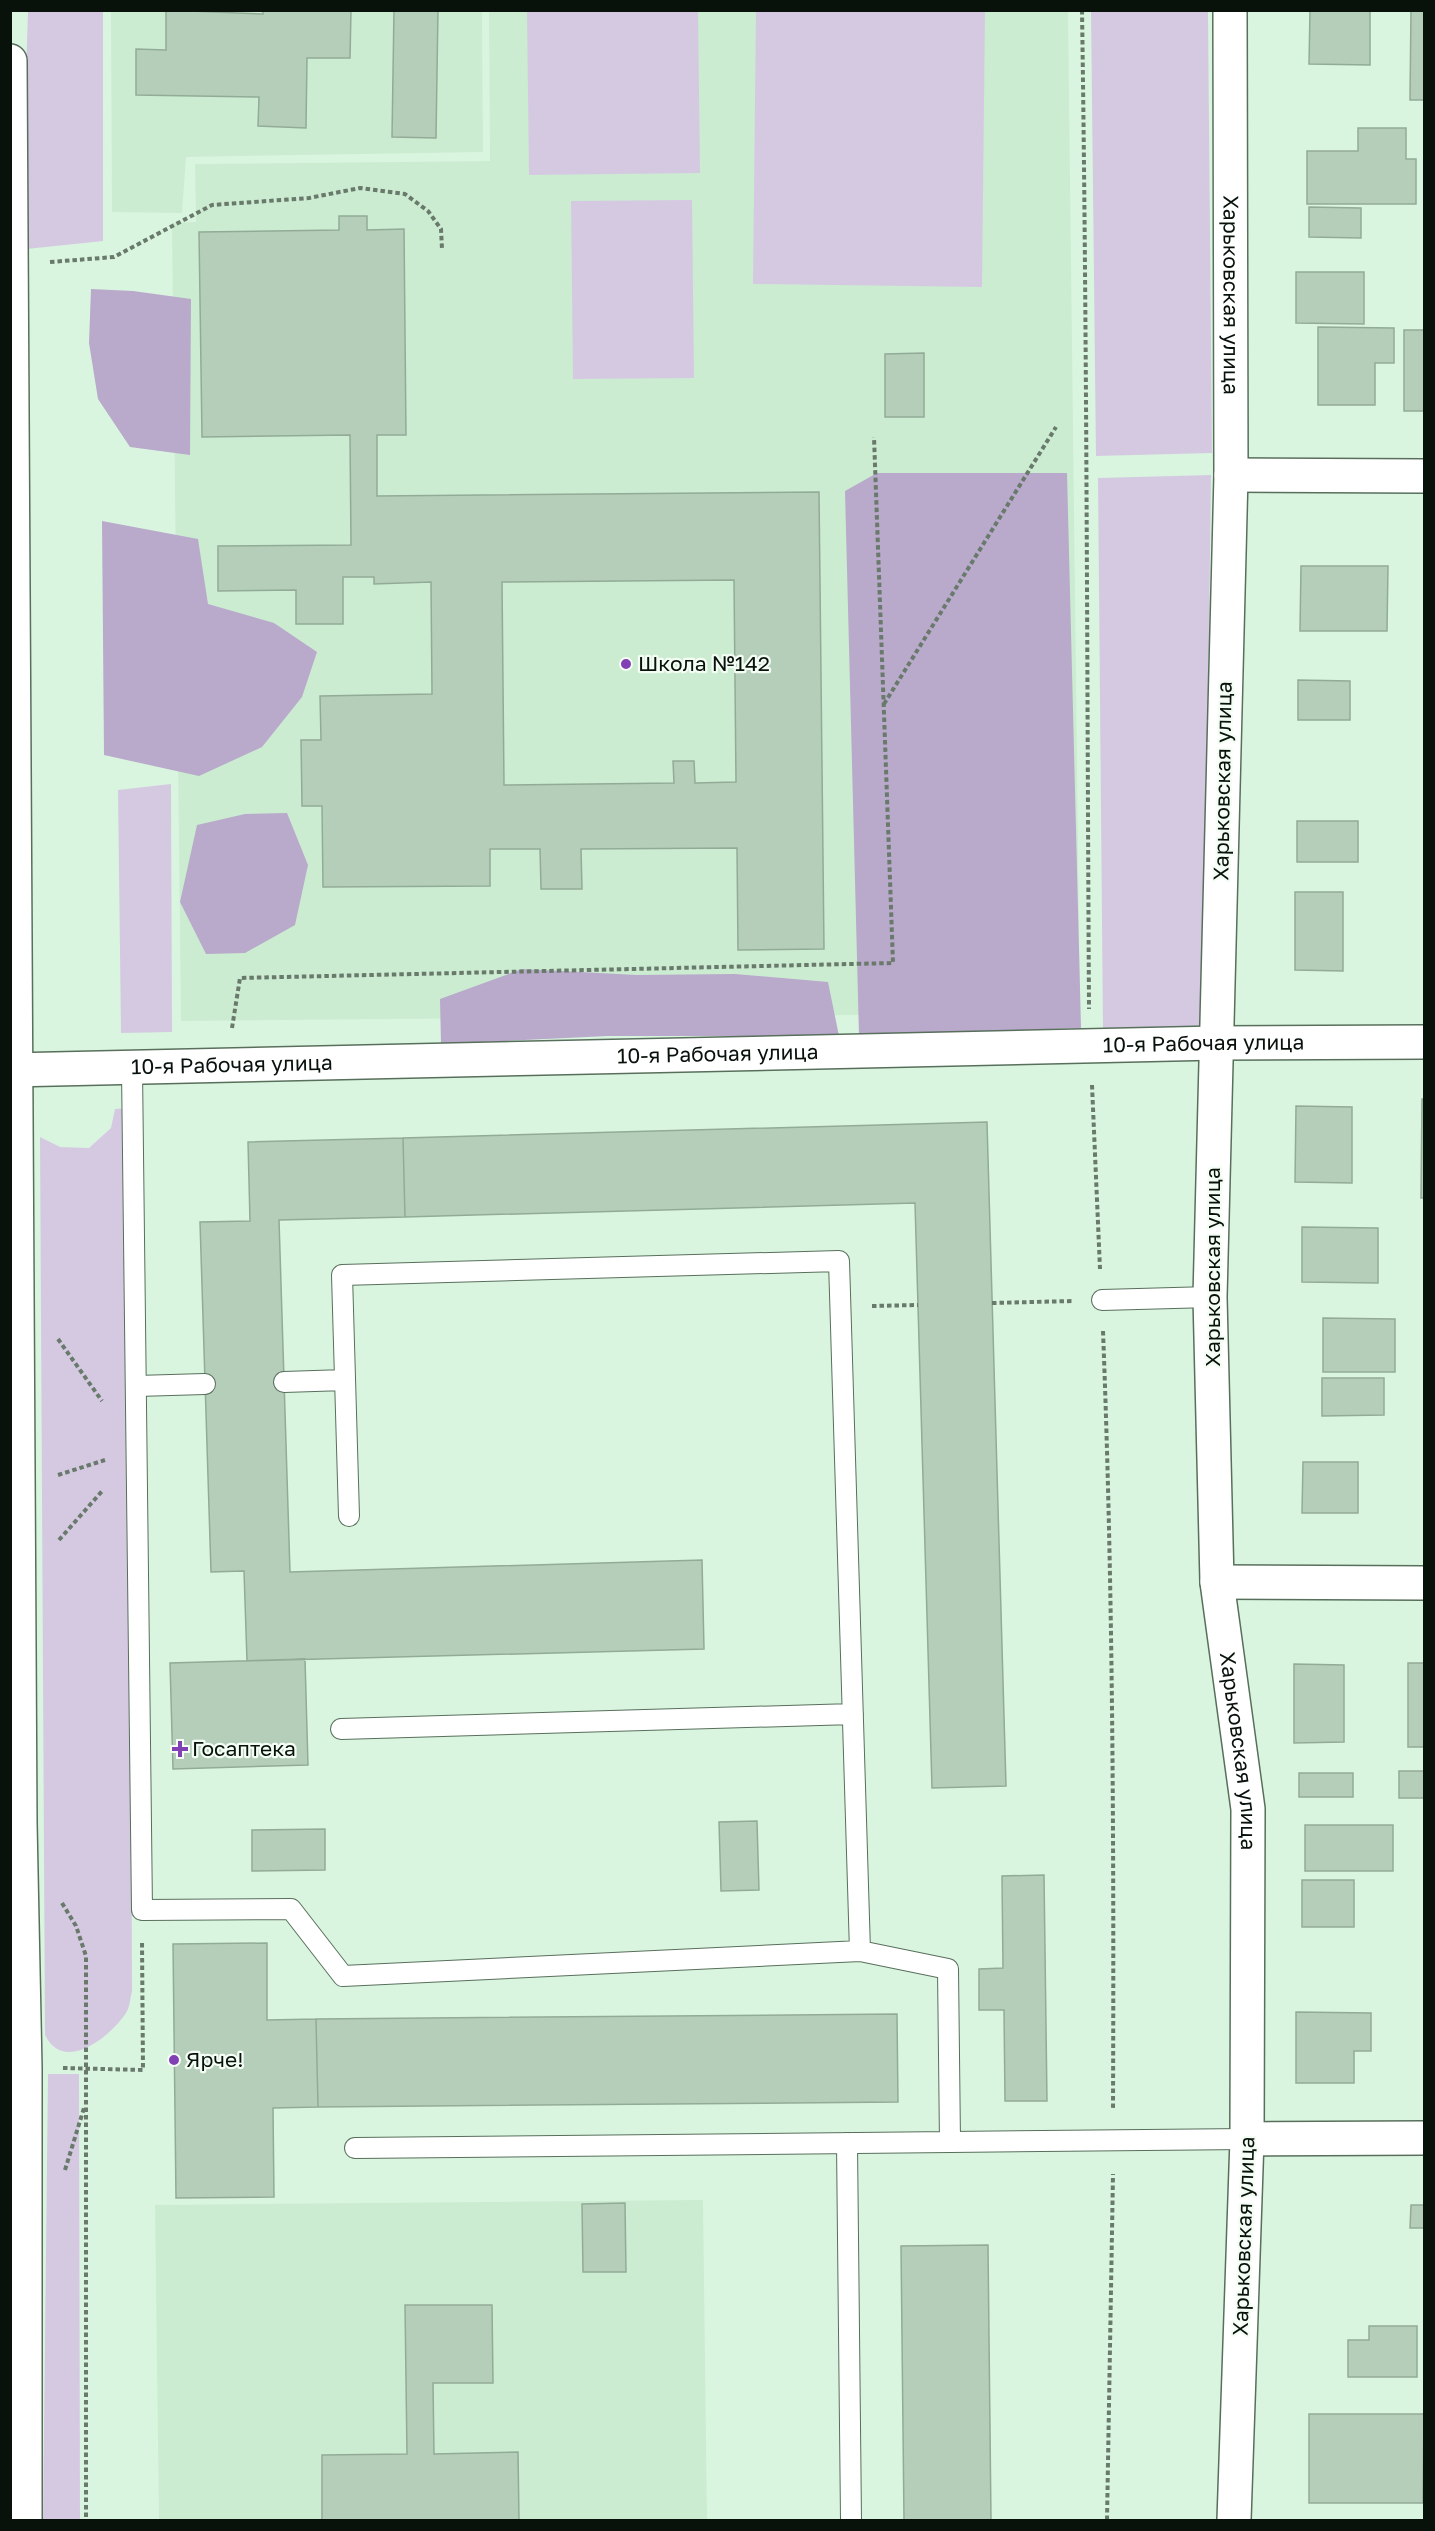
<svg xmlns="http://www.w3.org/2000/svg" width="1435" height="2531" font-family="'Golos Text',sans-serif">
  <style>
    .built { fill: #cbecd1 }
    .green { fill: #d5c9e2 }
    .forest { fill: #b9a9cb }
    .building { fill: #b5ceb9; stroke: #92ab97; stroke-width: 1.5; fill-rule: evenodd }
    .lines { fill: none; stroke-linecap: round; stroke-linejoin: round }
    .lane-casing { stroke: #586f5c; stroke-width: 22 }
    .street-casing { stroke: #586f5c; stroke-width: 36 }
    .path { stroke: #697a6c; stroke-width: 4; stroke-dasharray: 4.5 3; stroke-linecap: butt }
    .lane { stroke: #fff; stroke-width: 20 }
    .street { stroke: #fff; stroke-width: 33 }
    .poi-dot { fill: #8140b4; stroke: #f3fdf4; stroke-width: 2 }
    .labels { text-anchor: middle; stroke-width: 4.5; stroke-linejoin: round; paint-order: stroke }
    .street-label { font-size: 21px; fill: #08110a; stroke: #f3fdf4 }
    .poi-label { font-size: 21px; fill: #08110a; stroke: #f3fdf4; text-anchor: start }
  </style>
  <rect width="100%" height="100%" fill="#daf5df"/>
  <path class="built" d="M111 11H482L483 152 186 157 182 213 112 212Z
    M489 11H1068L1080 1013 181 1021 172 223 196 222 195 164 490 161Z
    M703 2200 707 2520H159L155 2205Z"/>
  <path class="green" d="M28 11H103V241L17 250 23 170Z
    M527 11H698L700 173 529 175Z
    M756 11H985L982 287 753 284Z
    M1091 11H1208L1212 453 1096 456Z
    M692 200 694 378 573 379 571 201Z
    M1211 475 1204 1030 1103 1033 1098 478Z
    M171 784 172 1032 121 1033 118 790Z
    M129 1108 132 1991C130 1998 130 2007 126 2013 110 2037 64 2074 45 2035L40 1137 60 1147 89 1148 111 1128 115 1109Z
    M48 2074H79L80 2520H43Z"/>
  <path class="forest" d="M91 289 133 291 191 299 190 455 130 447 98 399 89 343Z
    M877 473H1067L1081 1028 859 1036 845 491Z
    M102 521 198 539 208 604 274 623 317 652 302 697 262 747 199 776 104 755Z
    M287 813 308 865 295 925 245 953 206 954 180 902 197 825 245 814Z
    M522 969 637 975 735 974 828 982 839 1036H608L441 1044 440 999Z"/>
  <path class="building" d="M166 10 263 14V10H351L350 58H307L306 128 258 126 259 97 136 95V49L166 50Z
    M394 10H438L436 138 392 137Z
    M1310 10H1370V65L1309 64Z
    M1411 10H1424V100H1410Z
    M1358 128H1406V159H1416V204H1307V151H1358Z
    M1309 207 1361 208V238L1309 237Z
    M339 216H367V230L404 229 406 435H377V496L819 492 824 949 738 950 737 848 581 849 582 889H541L540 849H490V886L323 887 322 806H302L301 740H321L320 696 432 694 431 582 374 584V577H343V624H296V590L218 591V546L351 545 350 435 202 437 199 232 339 230ZM734 580 736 782 695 783 694 761H673L674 783 504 785 502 582Z
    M1296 272H1364V324L1296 323Z
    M1318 327 1394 328V363H1375V405H1318Z
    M1404 330H1424V411H1404Z
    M924 353V417H885V354Z
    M1301 566H1388L1387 631H1300Z
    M1298 680 1350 681V720H1298Z
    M1297 821H1358V862H1297Z
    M1295 892H1343V971L1295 970Z
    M1422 1099H1424V1198H1421Z
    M1296 1106 1352 1107V1183L1295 1182Z
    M987 1122 1006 1786 932 1788 915 1203 405 1217 403 1138Z
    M403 1138 405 1217 279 1220 290 1572 702 1560 704 1649 247 1661 244 1571 211 1572 200 1222 250 1221 248 1142Z
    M1302 1227 1378 1228V1283L1302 1282Z
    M1323 1318 1395 1319V1372H1323Z
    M1322 1378H1384V1415L1322 1416Z
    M1303 1462H1358V1513H1302Z
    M305 1659 308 1765 173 1769 170 1663Z
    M1408 1663H1424V1747H1408Z
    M1294 1664 1344 1665V1742L1294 1743Z
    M1399 1771H1424V1798H1399Z
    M1299 1773H1353V1797H1299Z
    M757 1821 759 1890 721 1891 719 1822Z
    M1305 1825H1393V1871H1305Z
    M325 1829V1870L252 1871V1830Z
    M1044 1875 1047 2101H1005L1004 2010H979V1969L1003 1968 1002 1876Z
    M1302 1880H1354V1927H1302Z
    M267 1943V2020L316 2019 318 2107 273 2108 274 2197 176 2198 173 1944Z
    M1296 2012 1371 2013V2051H1354V2083H1296Z
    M897 2014 898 2102 318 2107 316 2019Z
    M625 2203 626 2272H583L582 2204Z
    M1411 2205H1424V2228H1410Z
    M988 2245 991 2520H904L901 2246Z
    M405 2305H492L493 2383H433L434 2454 518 2452 519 2520H322V2455L407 2454Z
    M1369 2326H1417V2377H1348V2340H1369Z
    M1309 2414H1424L1423 2503H1309Z"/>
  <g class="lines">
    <defs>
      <path id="lane" d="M132 1069 142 1910 291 1909 343 1976 860 1951 948 1969 950 2142 1247 2139
        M1102 1300 1210 1297
        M284 1382 345 1380
        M137 1386 205 1384
        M349 1516 342 1275 839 1261 860 1951
        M341 1729 853 1714
        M847 2143 851 2520
        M355 2148 950 2142"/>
      <g id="street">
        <path id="s1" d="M1230 10 1231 475 1210 1297 1217 1582 1248 1809 1247 2139 1234 2520"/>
        <path d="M10 61 20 1823 25 2068V2520"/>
        <path d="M1231 475 1424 476"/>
        <path id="s2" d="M10 1070 1217 1043 1424 1042"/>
        <path d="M1217 1582 1424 1583"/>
        <path d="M1247 2139 1424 2138"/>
      </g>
    </defs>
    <use href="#lane" class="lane-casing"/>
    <use href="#street" class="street-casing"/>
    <path class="path" d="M1082 10C1087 343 1087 676 1089 1009
      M50 262 114 257 212 205 309 198 360 188 405 194 428 211 441 229 442 249
      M884 704 1056 427
      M232 1028 240 978 893 963 874 437
      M1092 1085 1100 1269
      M992 1303 1072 1301
      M872 1306 918 1305
      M1103 1331C1113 1590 1114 1850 1113 2109
      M58 1339 102 1401
      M58 1475 105 1460
      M59 1540 103 1490
      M62 1903 76 1926 86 1956V2520
      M63 2068 143 2070 142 1941
      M65 2170 84 2108
      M1107 2520 1113 2174"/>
    <use href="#lane" class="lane"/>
    <use href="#street" class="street"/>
  </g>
  <g class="poi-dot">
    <circle cx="626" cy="664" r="6"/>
    <path d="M177 1740h6v6h6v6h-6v6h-6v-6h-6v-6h6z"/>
    <circle cx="174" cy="2060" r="6"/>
  </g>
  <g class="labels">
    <g class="street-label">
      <text dy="7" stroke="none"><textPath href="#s1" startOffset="285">Харьковская улица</textPath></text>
      <text transform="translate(1223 781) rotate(-89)" y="7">Харьковская улица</text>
      <text dy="7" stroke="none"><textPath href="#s2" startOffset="1194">10-я Рабочая улица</textPath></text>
      <text dy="7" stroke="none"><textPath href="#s2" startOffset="708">10-я Рабочая улица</textPath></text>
      <text dy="7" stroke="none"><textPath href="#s2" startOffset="222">10-я Рабочая улица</textPath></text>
      <text transform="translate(1213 1267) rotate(-90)" y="7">Харьковская улица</text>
      <text dy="7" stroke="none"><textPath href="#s1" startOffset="1743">Харьковская улица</textPath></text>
      <text transform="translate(1244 2236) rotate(-88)" y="7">Харьковская улица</text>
    </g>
    <g class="poi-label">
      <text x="638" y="671">Школа №142</text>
      <text x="192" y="1756">Госаптека</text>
      <text x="186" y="2067">Ярче!</text>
    </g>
  </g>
  <rect width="1435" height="2531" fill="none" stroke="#08110a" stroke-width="24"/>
</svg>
